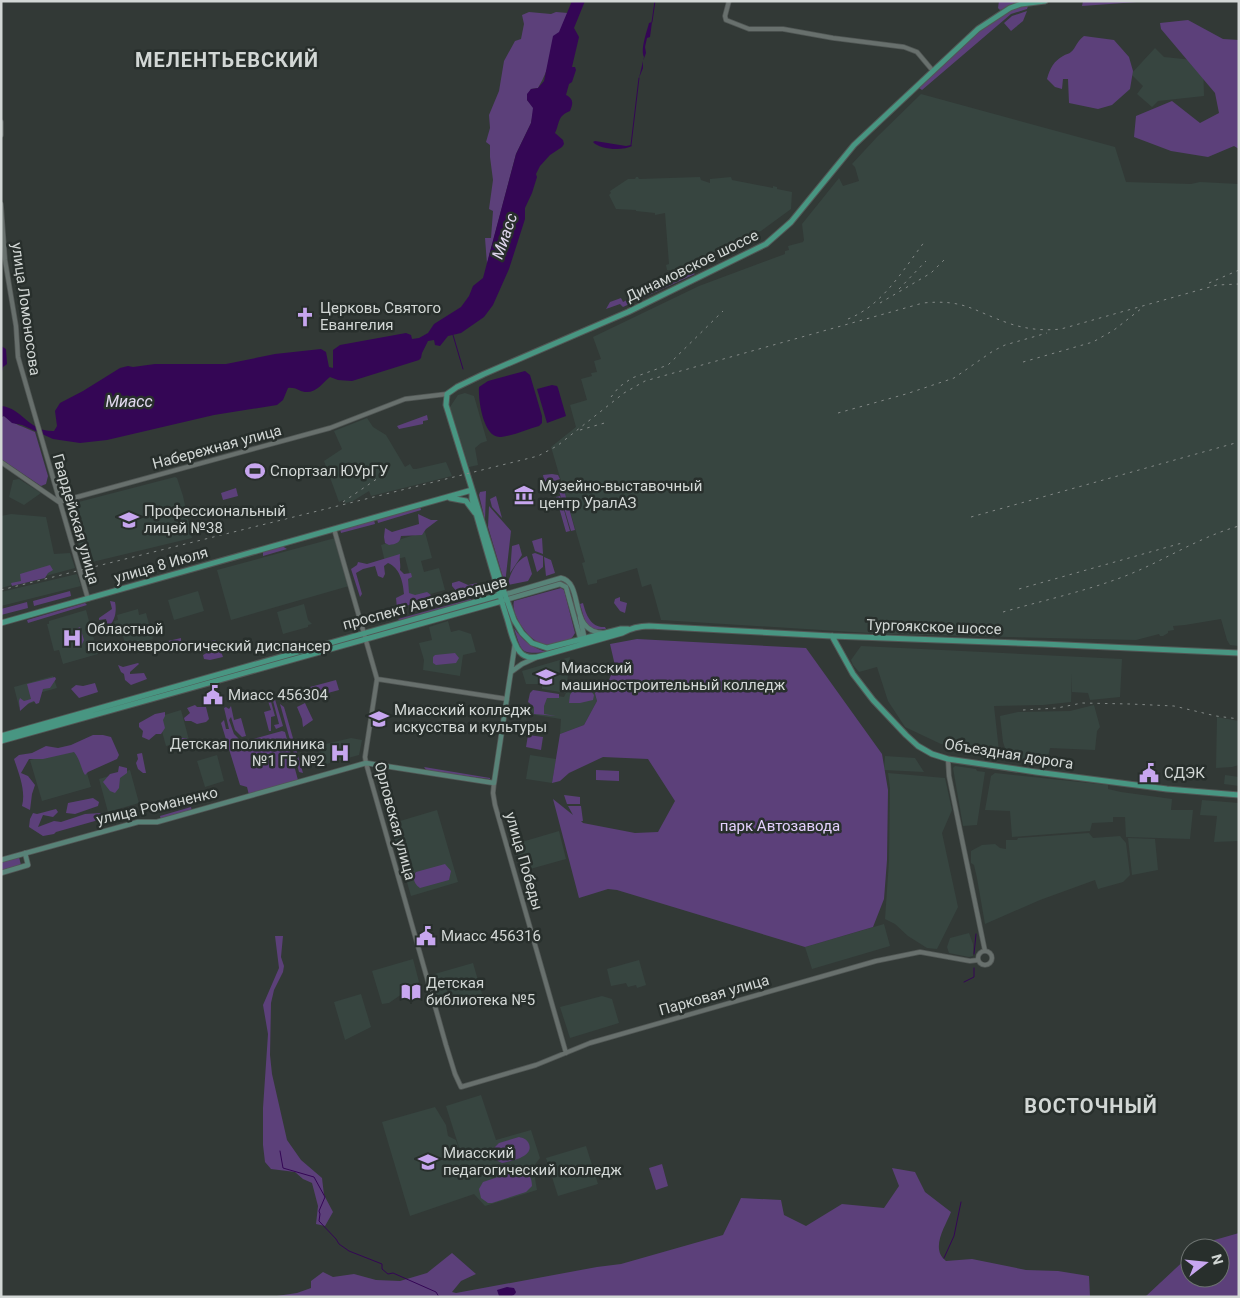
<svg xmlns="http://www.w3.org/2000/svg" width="1240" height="1298" font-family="Roboto,sans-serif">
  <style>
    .built { fill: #374540 }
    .green { fill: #5c407a }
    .water { fill: #340655 }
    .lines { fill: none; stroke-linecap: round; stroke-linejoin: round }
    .stream { stroke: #340655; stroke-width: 1 }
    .tertiary-casing { stroke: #515755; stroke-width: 5.5 }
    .secondary-casing { stroke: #515755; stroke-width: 6 }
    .primary-casing { stroke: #515755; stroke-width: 7 }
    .tertiary { stroke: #68706d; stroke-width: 4 }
    .secondary { stroke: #588378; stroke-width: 4.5 }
    .primary { stroke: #489682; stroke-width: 5 }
    .rail { stroke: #838987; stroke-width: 1; stroke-dasharray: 2.5 5; stroke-linecap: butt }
    .labels { text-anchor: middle; stroke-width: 5; stroke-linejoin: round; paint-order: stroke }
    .street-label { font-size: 15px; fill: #d2d7d5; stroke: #282f2c }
    .poi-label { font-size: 15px; fill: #d2d7d5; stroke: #282f2c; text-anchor: start }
    .park-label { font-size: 15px; fill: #e3d0fc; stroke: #282f2c }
    .water-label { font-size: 16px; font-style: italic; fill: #e1d8ee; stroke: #282f2c }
    .district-label { font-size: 20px; font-weight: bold; letter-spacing: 1px; fill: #d2d7d5; stroke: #282f2c }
  </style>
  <rect width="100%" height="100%" fill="#323936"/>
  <path class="built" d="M1155 48 1164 57 1203 61 1204 96 1158 101 1152 107 1137 94 1143 86 1131 74Z
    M921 94 1115 147 1126 182 1191 184 1200 182 1239 184V646L1230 645 1227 640 1221 619 1185 625 1173 626 1174 630 1168 631V633L1163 636H1160L1159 634 1136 640 885 634 661 620 651 584 642 587 637 568 597 580V583L588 585 582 563 585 562 551 447 576 427 570 405 587 400 581 379 592 376 591 373 597 372 594 361 601 359 593 337 699 286 785 254V251L789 250 788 246 803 242 804 240 802 224 839 178 843 186 859 181 855 167 852 164 877 137Z
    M636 177H638L639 179 700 177 701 180 710 183V179L731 177 732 180 773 188V186L777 187V189L792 192 791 209 761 231 740 238V241L736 242 737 248 729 250H719L671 272 670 270H667L666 265 669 264 665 213 655 215V213L636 211V210L616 209 609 195 611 193 610 191 628 179H635Z
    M465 393 474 396 487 441 481 443 475 448 478 465 469 467 450 407 458 395Z
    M367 418 373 427 386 435 405 467 410 464 413 469H416L446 462 452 476 371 496 369 491 353 501 346 503 343 500 339 502 324 461 342 449 334 431Z
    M175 477 177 478 183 496 192 538 84 564 67 505Z
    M19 479 41 493 24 505 9 497 13 480Z
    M11 514 46 517 54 554 70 553 75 568 1 588V516Z
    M425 532 432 558 421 561 424 572 439 568 445 590 409 600 403 578 410 576 405 557 385 562 381 545Z
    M335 538 349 586 231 620 217 570Z
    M77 574 81 586 1 606V592Z
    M198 591 204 611 174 620 168 600Z
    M304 604 308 620 312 624 308 625V627L283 634 277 612Z
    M138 609 139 615 146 613 153 639 130 646 129 643 125 644 122 632 117 633 114 621 118 620 117 615Z
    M86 610 98 654 63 664 59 650 54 651 47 624H49V621Z
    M448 621 451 632 459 630 471 634 476 652 463 655 460 676 423 670 424 660 419 643 432 640 429 627Z
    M861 646 1122 659 1120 697 1090 700 1088 693 1072 692V673L1071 702 1043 705 994 706 1000 760 985 754 970 752 941 744 905 727 888 701 877 667 859 672 853 665 851 660Z
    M570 657 566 692 592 685 597 701 584 725 560 734 561 719 529 714 532 692 564 697 566 693 542 689V684H526L522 671Z
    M53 676 57 688 35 694 37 701 19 707 14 687Z
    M1094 705 1100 727 1097 731 1095 750 1050 748 1047 762 1008 758V751L1005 748 1003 742 1000 716 1018 712 1070 711Z
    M181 710 189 740 166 746 158 717Z
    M1217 717 1239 721V765L1232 767 1216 768Z
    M351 738 362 740 359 755 323 765 317 746Z
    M92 743 85 766 91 787 42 801 30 760Z
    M217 755 224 781 205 787 197 761Z
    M530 755 556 759 552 783 526 779Z
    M885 756 915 758 924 772 884 770Z
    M955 766 976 769 977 771 985 772 977 825 963 826 953 768Z
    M130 770 139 803 108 812 99 779Z
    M888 773 945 778 952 810 942 833 958 907 937 949 927 948 908 936 895 924 885 919 889 861 890 788Z
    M995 773 1108 785V789L1121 792 1172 799 1171 810H1193L1190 839 1126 837 1125 817H1113V822L1092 823 1090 831 1012 837 1010 811 985 810 991 776Z
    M1225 775 1239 777V786L1224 784Z
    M1202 800 1239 803V841L1214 842 1217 816 1200 815Z
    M437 810 458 882 411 896 390 824Z
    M559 831 566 859 523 871 515 844Z
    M1089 833 1093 838 1120 836 1126 843 1130 875 1123 882 1098 889 1095 880 1040 900 985 924 977 878 974 865 971 863V851L982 845 995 844 1000 848 1006 849V840H1017L1018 838Z
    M1128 838 1155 839 1158 870 1132 875Z
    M884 924 890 946 812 969 805 947Z
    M969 933 973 944V956L969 957 949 953 947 947 950 938Z
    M413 959 419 982 389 1003 382 1004 372 971Z
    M639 960 646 985 637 988 636 985 628 987 626 983 611 986 607 969Z
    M473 963 482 994 440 1006 431 975Z
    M361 994 371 1027 345 1040 334 1002Z
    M602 996 612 999 619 1023 570 1038 560 1007Z
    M481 1095 496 1140 531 1130 540 1158 506 1168 540 1158 533 1167 537 1190 485 1206 474 1194 410 1216 382 1122 435 1107 446 1125 448 1136 456 1140 464 1163 446 1106Z
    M586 1146 598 1184 558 1196 546 1158Z"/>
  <path class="green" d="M999 1H1024L1000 10 998 8Z
    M1083 1H1137V2L1082 6Z
    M1026 5 1028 6 1027 9 1011 14 922 90 919 88 918 87C946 62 990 13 1026 5Z
    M1027 11 1023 21 1011 31 1004 23 1012 16Z
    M529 12 551 14 556 12 568 13C556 37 551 67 538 88L531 89 527 100 534 108 531 123 516 154 487 264 485 238H491L493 211 489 209 493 180 490 157V145L486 142 490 128 489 115 499 91 504 61 515 41 521 39 524 24 522 15Z
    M1188 20 1223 39 1239 40V149L1234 146 1208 157 1171 151 1134 137 1136 116 1172 101 1200 123 1219 113 1215 93 1161 29 1160 23Z
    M1084 36 1114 40 1129 57 1133 71 1130 89 1112 105 1098 109 1069 103 1068 79H1063L1062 89 1055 87 1047 79C1050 68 1054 61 1063 56 1066 54 1069 54 1071 52 1076 48 1076 42 1084 36Z
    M691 272 695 274 623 307 620 304 606 309 610 302 621 298 623 302 631 298 629 293 660 277 675 278Z
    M427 415 428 420 423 421V424L399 429 397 426Z
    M4 416C13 424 24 427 35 432L48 476 46 484 41 486 1 459V417Z
    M552 474 558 475 560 479 545 484 543 475Z
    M236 488 238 496 223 500 221 493Z
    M564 490 575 530 571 531 559 491Z
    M486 491 485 520 479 495 480 492Z
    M496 496 502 518 492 507 490 499Z
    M560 496 570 531 566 532 556 497Z
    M420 506 421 510 378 523 377 519Z
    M489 506 511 531 505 584 488 527Z
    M418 514 431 520H438L426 529 422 535 401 536C400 543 396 544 389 545L385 543 384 537 385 528 392 532 419 524Z
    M374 520 375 524 341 533 340 529Z
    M542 538 543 554 535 551 532 541Z
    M519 544 522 555 510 573 512 546Z
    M282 546 287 549 263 556V552Z
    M535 553 543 556V567L537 572 532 554Z
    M400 554C399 560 401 564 400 570L404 574 411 573 412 577 408 579 409 593 415 595 427 592 431 595 427 599 406 606 404 608H397L396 598 404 594C403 582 400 568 388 563L384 566 385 574 383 578 378 576 375 566 363 569 356 573 362 594 360 597 351 569 357 565 358 562 367 564Z
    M527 556 532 574 528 581 508 585C509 575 517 559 527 556Z
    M544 557 551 560 555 573 546 576Z
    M50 565 53 570 48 573 45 578 12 586 11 583 21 581 20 574Z
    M459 581 468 585 477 583 478 588 458 593 452 586V583Z
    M561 588 564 590 575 633C572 639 569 640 563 642 558 643 552 646 547 645 531 645 510 615 514 601Z
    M70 591 71 596 34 606 33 601Z
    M620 597V601L627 603 625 613 620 611 614 603 615 599Z
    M471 599V601L400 621 398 619Z
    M492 599V601L370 634Z
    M110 601 115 602C117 611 115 621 108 627L106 619 99 620V618L112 609Z
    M27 602 28 608 1 615V609Z
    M85 603 87 605 28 623 27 620Z
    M583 603C586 615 591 628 605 627L606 629C585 632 585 620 580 604Z
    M80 627 84 640 81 646 75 645 72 636 76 629Z
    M514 628C523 641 533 649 548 652 521 654 522 654 514 628Z
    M181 638V641L179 643 153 651 151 645Z
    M637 639 806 648 882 754 888 790 887 860 884 899 873 927 805 947 617 890 608 889 579 898 553 799 573 815 568 806H581L583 821H581L583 823 635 833 658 832 675 801 648 759 603 757 569 773 560 781 552 783 560 734 584 725 597 701 594 690 600 689 599 683 609 680 613 670H616L610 644Z
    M215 640 224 648 221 651 223 657 210 660 204 659 203 655 212 650 210 647H199L202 644Z
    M455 653 459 658 456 663 436 665 433 663V657L435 655Z
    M138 663 139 664 130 672V674L144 673 147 679 131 685 125 680 124 674 121 672 118 665 123 667Z
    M55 677 56 679 50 688 43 689 39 703 36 704 34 701 29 703 20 711 19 701 20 698 24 701 31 699 27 684Z
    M336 680 339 690 313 697 310 687Z
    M95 683 98 692 79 698 71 689 76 685 83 686Z
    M585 683 594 695 593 700 580 703H569L570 695 575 686Z
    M240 688 243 696 235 694V697H240V699L230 702 228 694 234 695 227 692 237 689V693L238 689Z
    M533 690 559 694V698H547L544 706V714L556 716 534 714V707L528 702 530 693Z
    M271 693 274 696 283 726 276 729 274 725 279 724Z
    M266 695 270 698 275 716 271 717V731H269L264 712 271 710Z
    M305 703 313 720 303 727 302 719 297 707Z
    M280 704 284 707 303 773 299 772Z
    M195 705 197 707H206L209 719 206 722 197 724 191 721H185L184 718 190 713 187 708Z
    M231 706 234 720 241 718 246 736 242 737 235 730 231 717 229 720 234 734 242 742 282 731 285 732 298 780 249 795 247 787 240 785 221 723 224 720 226 729H229L224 708 226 707 229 709Z
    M165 712V716L163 720 165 728 161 734H156L149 740 142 737 143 731 139 727V723L155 714Z
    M93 735H103L111 737 119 755 117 759 88 772 85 775C81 769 80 759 74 752L43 759H29L21 773 28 776 35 785 32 794 30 810 22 806C26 791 19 774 14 759L19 755 32 753 46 746 58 748 71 745Z
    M528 735 543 737 541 750 526 747Z
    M181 738H186L193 744 192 748 190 750 183 748 172 749 175 741Z
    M142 753 146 773H143L138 769 136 763 138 759 137 754Z
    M119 766 127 768V773L120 778 119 788 115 793 110 791 103 782 110 774 118 772Z
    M424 767 490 778V779L427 771Z
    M596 770 619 771V781L596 780Z
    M564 795 580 797V804H567Z
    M93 798 99 802 98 806 75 814 66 813 68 803Z
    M191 807 192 811 161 820 160 816Z
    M56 809 58 812 53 817 43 815 38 827 54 821 61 822 85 814 101 813 102 819 56 832 54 834 43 836 29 827 30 819 33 813 37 814Z
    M19 857 21 865 1 870V862Z
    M445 864 451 871 449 880 420 888C414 884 412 878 416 872Z
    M275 936H283L281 957 284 966 283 972 274 990 271 1003 270 1055 272 1074 287 1140 301 1160 322 1178 324 1195 333 1212 325 1226 316 1224 318 1206 312 1183 303 1179 295 1172 271 1169 265 1162 263 1145V1108L268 1034 263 1005 279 968Z
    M519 1137C523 1138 527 1139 529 1144 534 1157 511 1161 502 1163L494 1159 492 1150 499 1143Z
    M662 1164 668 1186 656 1190 649 1168Z
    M892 1168 915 1172 925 1192 951 1212C945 1227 930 1249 946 1261L972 1259 1026 1270 1058 1271 1089 1276 1090 1297H270L297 1293 311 1288V1281L323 1272 333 1277 354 1274 376 1280 400 1281 427 1273 452 1253 476 1274 461 1281 452 1292 456 1293 597 1267 621 1264 723 1235 741 1198 781 1200 784 1215 806 1226 842 1204 884 1208 899 1186Z
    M519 1170C528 1171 532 1177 532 1186L526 1192 492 1203H488L481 1198 479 1189 483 1182Z
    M1239 1233V1297H1145L1190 1255V1278H1220V1248H1198L1204 1243Z"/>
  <path class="water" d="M572 1H585L574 28 579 37 572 67H575L576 70 572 82 569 84 566 95C574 99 573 104 570 111 557 116 560 123 555 133L563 140 564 144 562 147 550 155 540 166 536 174 537 177 532 193 525 208V219L509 269 493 305 484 317 461 333 448 336 440 346 435 345 434 340 428 341 422 353 421 358 419 360 352 381 338 380 330 377C322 383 317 393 305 392 298 391 296 387 288 388L283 400 277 405 214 415 107 440 80 443 53 439 22 425 12 423 4 416 1 417V406C23 408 28 432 54 431L57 426 55 411 60 403 83 391 120 368 128 366 133 367 155 364H226L275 354 321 349 326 352 329 367 333 368V350L340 345 406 333 411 335 412 339 419 338 428 333 434 324 461 307 469 296 473 286 483 278 516 154 531 123 533 108 527 100V94L531 89 538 88 544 81 553 36 559 32Z
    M652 22 650 37 647 38 645 47 646 53 643 61V68L639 78 644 57C640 50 647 31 649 23Z
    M595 141 626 146 631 145 632 146C623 151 600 150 593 142Z
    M1 346 6 349 7 364 3 367 1 376Z
    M525 371 530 375 542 416V423L539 426C527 429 513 436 501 437 483 439 478 399 479 387L488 381Z
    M552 385 557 386 558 388 566 416 547 423 537 389Z
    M507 1287 514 1288 516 1292C514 1298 505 1297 499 1296L497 1290Z"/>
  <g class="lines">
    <path class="stream" d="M652 22 655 1
      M631 145 639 78
      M453 335 463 369
      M974 954 976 934
      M964 982 974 977V968
      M280 1151 283 1168 314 1177 325 1197 319 1211 320 1214 319 1221 336 1239 339 1244 349 1251 382 1264V1269L388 1274 393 1273 436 1292 439 1297
      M944 1258 954 1236 961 1202"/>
    <defs>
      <path id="tertiary" d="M729 1 725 16 726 20 749 29H783L833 38 904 47 917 52 933 71
        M1 122V135
        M1 204 5 260 16 326 18 357 88 599
        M1 462 59 502 330 428 405 399 447 394
        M334 529 377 679 365 757 366 763 446 1045 455 1074 461 1087 536 1065 590 1043 876 961 920 952 970 961 978 960
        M377 679 507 699
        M948 759 949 776 960 830 985 951
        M494 783 493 793 495 805 566 1053
        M978 958a7 7 0 1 1 14 0a7 7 0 1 1-14 0Z"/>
      <path id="secondary" d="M503 595 561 578C585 583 567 633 604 633
        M505 600 560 584 566 587 581 641
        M580 617 585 641
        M511 672 522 664 535 658
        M1 860 138 822H157L366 763 494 783 515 644
        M1 873 28 865 25 853"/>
      <path id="primary" d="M472 493V499C483 538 494 577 506 615 510 626 512 643 520 652 525 658 534 658 541 656L622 633C631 628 639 626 649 626L832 636 1043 644 1239 653
        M450 498 466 501 475 513
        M1 623 472 490
        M628 629H621L547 648 532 643 522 633 514 620 502 586 446 405 447 394 457 387 484 374 628 312 766 244 791 222 854 145 978 29 1010 8 1021 4 1045 1
        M832 636 853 674 873 700 906 735 918 746 932 754 948 759 1036 772 1167 789 1239 795
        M1 736 500 595
        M1 741 502 601"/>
    </defs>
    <use href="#tertiary" class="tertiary-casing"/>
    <use href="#secondary" class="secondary-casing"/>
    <use href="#primary" class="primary-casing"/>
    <use href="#tertiary" class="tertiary"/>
    <use href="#secondary" class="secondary"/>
    <use href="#primary" class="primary"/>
    <path class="rail" d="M1209 283 1239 270
      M899 289 926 261
      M880 303 931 273 946 258
      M848 319C883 305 903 270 925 241
      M1023 362 1093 342 1114 330 1142 308
      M611 397 619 387 632 378 668 365 723 311
      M838 413 906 394 954 378 993 351 1005 345 1047 333
      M580 430 608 422
      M343 502 384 474
      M971 517 1239 442
      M1019 589 1182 543
      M1 590 538 456 557 446 624 393 645 381 923 303C965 299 973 311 1008 323 1025 329 1043 331 1061 329L1217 285 1239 284
      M1003 612C1041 601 1082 592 1120 578 1161 563 1196 538 1239 526
      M1023 710 1057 708 1082 703 1130 704 1174 706 1216 716 1239 719"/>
  </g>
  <defs>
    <symbol id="church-bare" viewBox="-9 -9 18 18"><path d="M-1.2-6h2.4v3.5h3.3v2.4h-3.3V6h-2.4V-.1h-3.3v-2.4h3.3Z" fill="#c7a6ef" stroke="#282f2c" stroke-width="2.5" paint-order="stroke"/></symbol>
    <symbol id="stadium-bare" viewBox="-9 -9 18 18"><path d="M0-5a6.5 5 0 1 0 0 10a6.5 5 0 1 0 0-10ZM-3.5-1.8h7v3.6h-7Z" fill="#c7a6ef" stroke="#282f2c" stroke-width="2.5" paint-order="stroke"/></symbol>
    <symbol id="museum-bare" viewBox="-9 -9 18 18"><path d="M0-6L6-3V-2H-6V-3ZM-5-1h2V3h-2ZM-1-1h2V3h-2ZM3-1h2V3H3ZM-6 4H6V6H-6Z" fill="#c7a6ef" stroke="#282f2c" stroke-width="2.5" paint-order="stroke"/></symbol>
    <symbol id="university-bare" viewBox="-9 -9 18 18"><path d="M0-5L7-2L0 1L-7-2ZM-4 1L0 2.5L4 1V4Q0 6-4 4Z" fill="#c7a6ef" stroke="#282f2c" stroke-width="2.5" paint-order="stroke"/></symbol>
    <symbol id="hospital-bare" viewBox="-9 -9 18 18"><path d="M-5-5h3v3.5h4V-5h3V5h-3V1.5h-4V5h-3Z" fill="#c7a6ef" stroke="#282f2c" stroke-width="2.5" paint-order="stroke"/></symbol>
    <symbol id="civic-bare" viewBox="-9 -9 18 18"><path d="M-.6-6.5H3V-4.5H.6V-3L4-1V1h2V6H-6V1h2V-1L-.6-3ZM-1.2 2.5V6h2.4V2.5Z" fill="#c7a6ef" stroke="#282f2c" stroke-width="2.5" paint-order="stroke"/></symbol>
    <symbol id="library-bare" viewBox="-9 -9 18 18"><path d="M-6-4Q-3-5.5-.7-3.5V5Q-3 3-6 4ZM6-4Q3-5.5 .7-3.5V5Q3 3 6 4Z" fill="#c7a6ef" stroke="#282f2c" stroke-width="2.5" paint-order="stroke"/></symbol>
  </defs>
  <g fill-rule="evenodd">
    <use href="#church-bare" x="291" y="303" width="28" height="28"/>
    <use href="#stadium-bare" x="241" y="457" width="28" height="28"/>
    <use href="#museum-bare" x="510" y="481" width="28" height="28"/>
    <use href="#university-bare" x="115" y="506" width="28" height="28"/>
    <use href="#hospital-bare" x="58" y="624" width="28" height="28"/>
    <use href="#university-bare" x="532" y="663" width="28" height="28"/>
    <use href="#civic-bare" x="199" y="681" width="28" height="28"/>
    <use href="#university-bare" x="365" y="705" width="28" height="28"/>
    <use href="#hospital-bare" x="326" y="739" width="28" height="28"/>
    <use href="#civic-bare" x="1135" y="759" width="28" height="28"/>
    <use href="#civic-bare" x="412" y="922" width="28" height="28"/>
    <use href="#library-bare" x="397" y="978" width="28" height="28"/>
    <use href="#university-bare" x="414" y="1148" width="28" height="28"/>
  </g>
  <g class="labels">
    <g class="street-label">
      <text transform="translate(692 266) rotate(-26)" y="5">Динамовское шоссе</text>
      <text transform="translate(26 309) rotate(82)" y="5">улица Ломоносова</text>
      <text transform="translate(217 447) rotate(-15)" y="5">Набережная улица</text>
      <text transform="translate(76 519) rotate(74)" y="5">Гвардейская улица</text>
      <text transform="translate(161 565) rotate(-16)" y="5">улица 8 Июля</text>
      <text transform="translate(425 603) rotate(-15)" y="5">проспект Автозаводцев</text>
      <text transform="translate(934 627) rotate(2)" y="5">Тургоякское шоссе</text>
      <text transform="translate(1009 754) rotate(9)" y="5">Объездная дорога</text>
      <text transform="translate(157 806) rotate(-13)" y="5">улица Романенко</text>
      <text transform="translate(395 821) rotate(75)" y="5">Орловская улица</text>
      <text transform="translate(524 861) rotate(74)" y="5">улица Победы</text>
      <text transform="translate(714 995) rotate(-16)" y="5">Парковая улица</text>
    </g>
    <g class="poi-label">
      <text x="320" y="313">Церковь Святого<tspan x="320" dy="17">Евангелия</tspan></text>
      <text x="270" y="476">Спортзал ЮУрГУ</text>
      <text x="539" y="491">Музейно-выставочный<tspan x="539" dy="17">центр УралАЗ</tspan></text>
      <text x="144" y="516">Профессиональный<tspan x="144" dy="17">лицей №38</tspan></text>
      <text x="87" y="634">Областной<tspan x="87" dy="17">психоневрологический диспансер</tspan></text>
      <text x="561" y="673">Миасский<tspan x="561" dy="17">машиностроительный колледж</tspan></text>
      <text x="228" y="700">Миасс 456304</text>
      <text x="394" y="715">Миасский колледж<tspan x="394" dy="17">искусства и культуры</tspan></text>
      <text x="325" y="749" text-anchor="end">Детская поликлиника<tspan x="325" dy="17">№1 ГБ №2</tspan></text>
      <text x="1164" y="778">СДЭК</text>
      <text x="441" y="941">Миасс 456316</text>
      <text x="426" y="988">Детская<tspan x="426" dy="17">библиотека №5</tspan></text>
      <text x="443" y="1158">Миасский<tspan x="443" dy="17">педагогический колледж</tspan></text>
    </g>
    <g class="park-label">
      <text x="780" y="831">парк Автозавода</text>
    </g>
    <g class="water-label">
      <text transform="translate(504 236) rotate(-71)" y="6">Миасс</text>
      <text x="129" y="407">Миасс</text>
    </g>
    <g class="district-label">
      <text x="227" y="67">МЕЛЕНТЬЕВСКИЙ</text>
      <text x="1091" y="1113">ВОСТОЧНЫЙ</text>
    </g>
  </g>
  <rect width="1240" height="1298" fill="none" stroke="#d2d7d5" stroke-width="5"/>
  <g transform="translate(1205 1263) rotate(74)"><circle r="24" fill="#282f2c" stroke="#6c7270"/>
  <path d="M0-4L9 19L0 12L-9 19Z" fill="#c7a6ef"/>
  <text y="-8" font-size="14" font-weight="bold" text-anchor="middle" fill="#d2d7d5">N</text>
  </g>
</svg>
